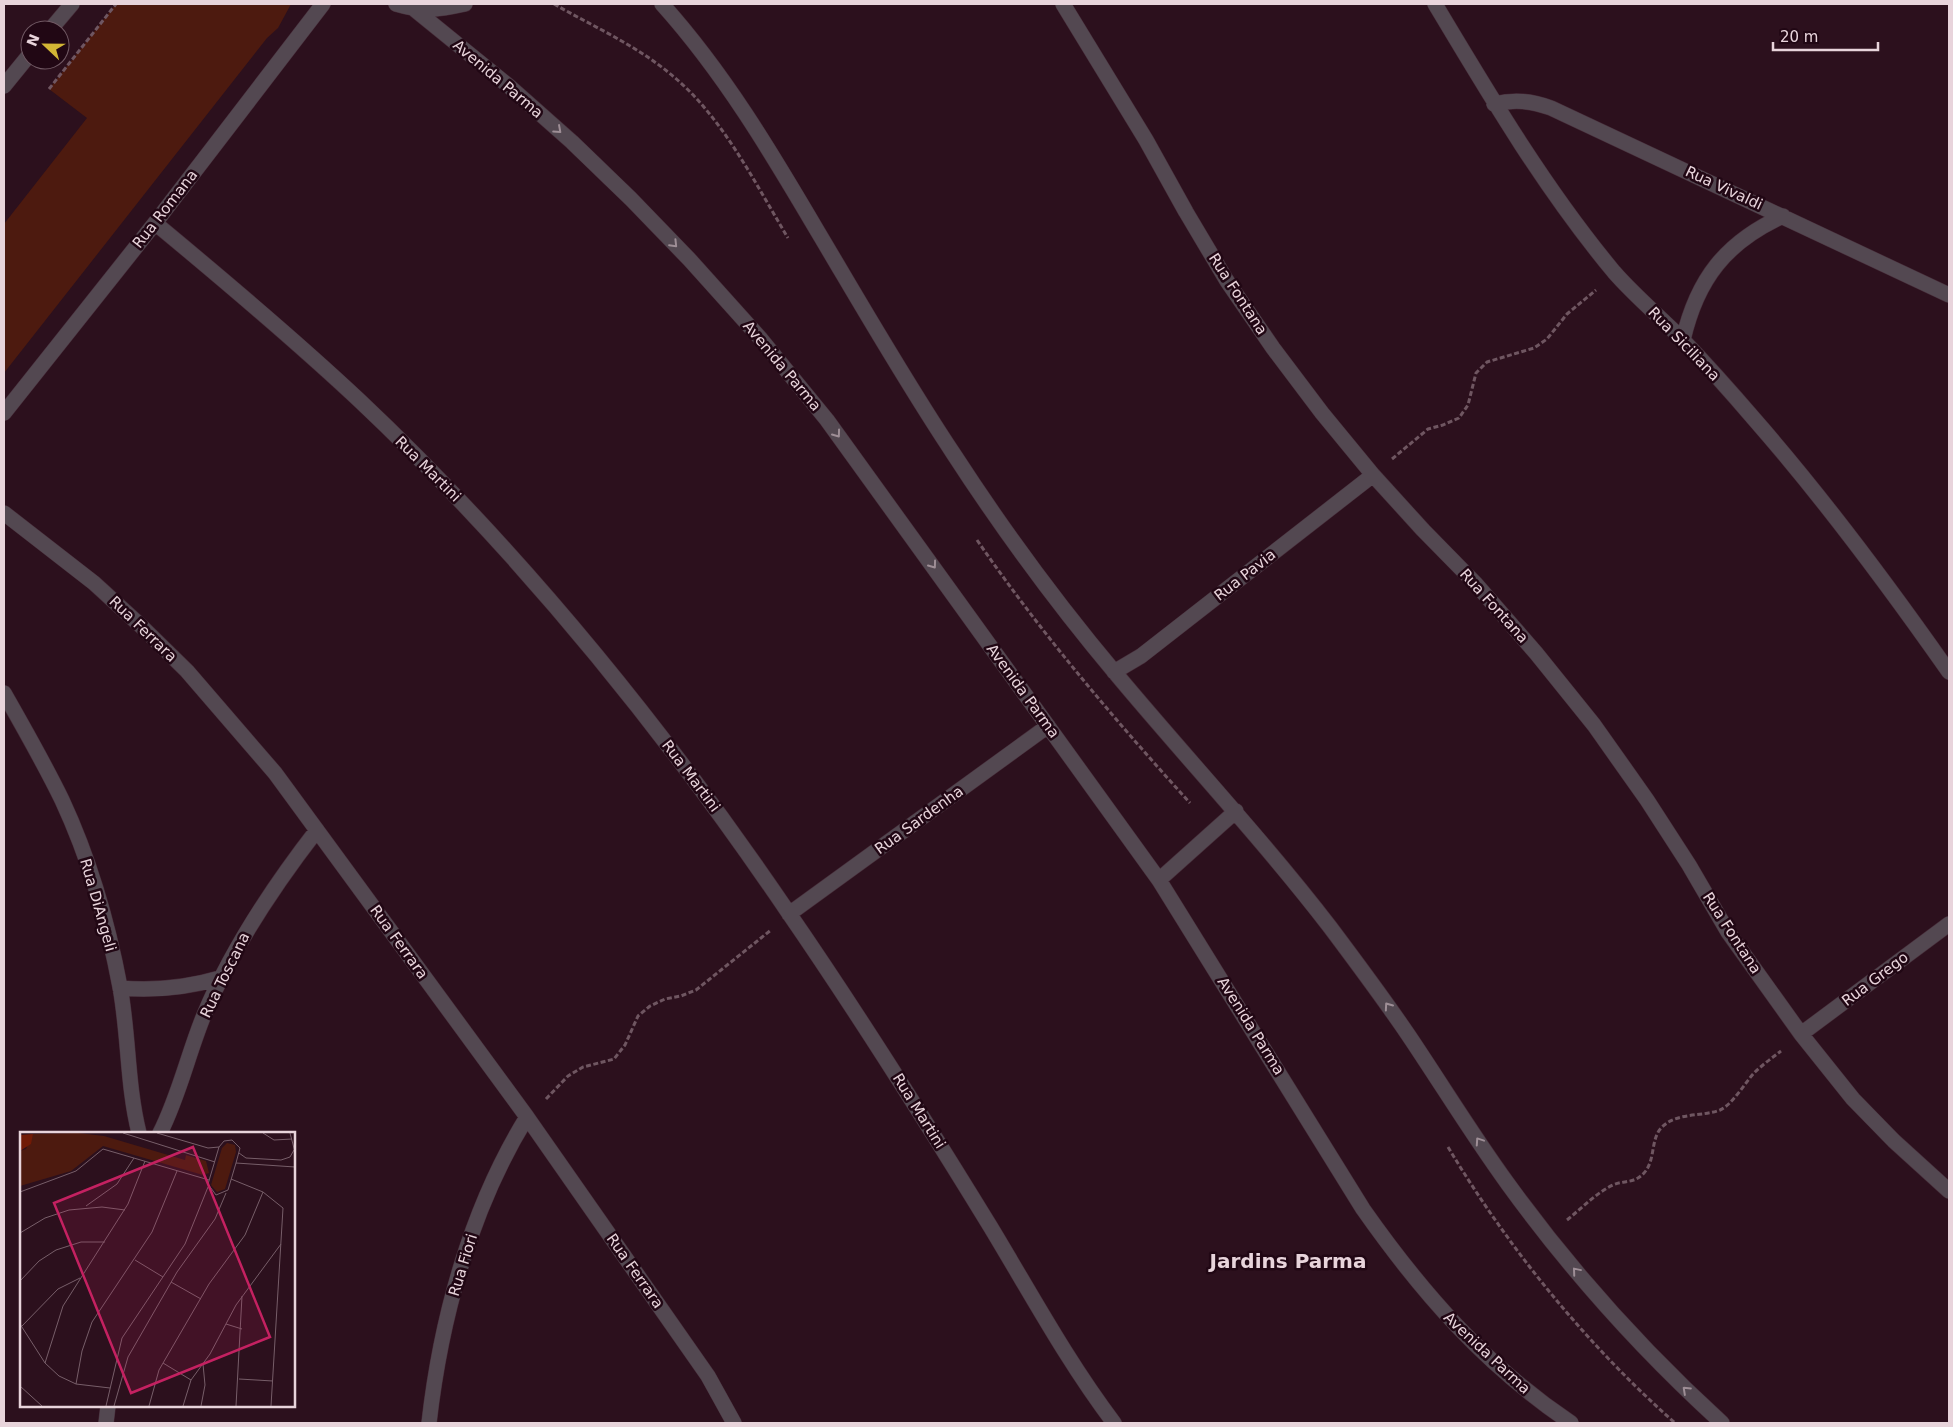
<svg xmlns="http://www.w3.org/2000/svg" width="1953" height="1427" font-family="'DejaVu Sans',sans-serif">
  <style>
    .green { fill: #4d1a0f }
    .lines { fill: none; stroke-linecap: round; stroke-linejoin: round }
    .minor-casing { stroke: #462b38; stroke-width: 16 }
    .path { stroke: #6f5661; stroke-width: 3; stroke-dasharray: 5 2.5; stroke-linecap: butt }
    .minor { stroke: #534851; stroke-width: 15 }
    .oneway { stroke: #9e8e96 }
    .labels { text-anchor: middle; stroke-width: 5; stroke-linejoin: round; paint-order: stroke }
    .street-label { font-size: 15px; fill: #e8d4db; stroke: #210714 }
    .district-label { font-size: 20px; font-weight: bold; fill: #e8d4db; stroke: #210714 }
    .inset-road { fill: none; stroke: #775e69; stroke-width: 1 }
    .view { fill: #c42161; fill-opacity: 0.15; stroke: #c42161; stroke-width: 2.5 }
    .inset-edge { fill: none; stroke: #e8d4db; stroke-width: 2.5 }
  </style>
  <rect width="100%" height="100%" fill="#2c101d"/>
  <path class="green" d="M116 4H291L278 28 267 38 4 373V224L87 118 49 89Z"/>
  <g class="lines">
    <defs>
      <path id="minor" d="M396 4C423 12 438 10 465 4
        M662 4C724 73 771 152 818 232 862 306 905 381 953 453 1003 530 1058 605 1117 675 1188 760 1263 840 1330 927 1357 963 1384 999 1409 1036 1442 1085 1473 1136 1508 1184 1571 1271 1643 1351 1722 1423
        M1063 4 1146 140 1186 212 1227 281 1273 348 1322 413 1373 475 1423 530 1475 583 1536 653 1594 725 1647 800 1689 865 1728 932 1801 1034 1853 1099 1894 1141 1949 1191
        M1435 4C1490 96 1545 189 1614 272 1634 295 1659 316 1681 338 1706 364 1731 392 1755 420 1825 500 1888 585 1949 672
        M414 9 510 87 572 142 631 199 689 259 760 338 827 420 1159 880 1363 1209C1422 1293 1485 1365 1571 1423
        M50 30 72 4
        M4 86 30 54
        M1494 104C1515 99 1531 101 1551 108L1949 295
        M155 223C225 281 294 339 360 401 522 554 663 728 788 912 859 1015 925 1120 990 1226 1030 1292 1067 1361 1114 1423
        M1683 340C1697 279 1726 242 1783 216
        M4 413 155 223 323 4
        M4 513 94 583 141 626 187 671 275 773 527 1117 708 1376 734 1423
        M1114 672 1141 656 1373 475
        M4 693C24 728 44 763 62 800 89 858 108 923 120 987 129 1036 127 1085 139 1133
        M1159 880 1236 811
        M789 914 1048 726
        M120 988C155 991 186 988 220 978
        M1801 1034 1949 924
        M160 1133C179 1096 188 1054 204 1015 232 948 272 888 317 830
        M106 1423 108 1406
        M429 1423C441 1317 471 1208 527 1117"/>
    </defs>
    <use href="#minor" class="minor-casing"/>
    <path class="path" d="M554 4C594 27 638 46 674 77 723 118 755 183 788 238
      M49 89 116 4
      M1392 459 1428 429 1443 425 1459 418 1468 405 1476 373 1487 362 1534 348 1547 339 1567 314 1596 290
      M977 540C1041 633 1114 719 1190 803
      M546 1099 568 1076 583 1067 614 1059 625 1045 638 1016 650 1006 665 999 681 996 696 990 771 930
      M1448 1147C1509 1249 1586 1344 1675 1423
      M1567 1220C1582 1208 1596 1193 1613 1185 1624 1180 1634 1184 1644 1173 1656 1160 1650 1139 1662 1127 1677 1112 1702 1117 1720 1110 1732 1105 1745 1083 1754 1073 1762 1065 1772 1058 1781 1051"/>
    <use href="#minor" class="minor"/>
  </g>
  <defs><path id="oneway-chevron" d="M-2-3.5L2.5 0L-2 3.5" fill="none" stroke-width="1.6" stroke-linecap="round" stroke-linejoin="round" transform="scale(1.25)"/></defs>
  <g class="oneway">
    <use href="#oneway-chevron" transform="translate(558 130) rotate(42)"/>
    <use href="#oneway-chevron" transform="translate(674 244) rotate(46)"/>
    <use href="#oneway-chevron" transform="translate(837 434) rotate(54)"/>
    <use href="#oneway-chevron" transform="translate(933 565) rotate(54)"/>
    <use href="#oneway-chevron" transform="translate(1388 1006) rotate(-125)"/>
    <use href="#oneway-chevron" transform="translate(1479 1141) rotate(-124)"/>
    <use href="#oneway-chevron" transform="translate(1576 1271) rotate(-130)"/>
    <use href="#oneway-chevron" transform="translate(1686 1390) rotate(-137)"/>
  </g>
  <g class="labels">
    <g class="street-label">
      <text transform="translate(498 79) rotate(40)" y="5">Avenida Parma</text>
      <text transform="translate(1724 188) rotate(25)" y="5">Rua Vivaldi</text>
      <text transform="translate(165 209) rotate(-52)" y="5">Rua Romana</text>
      <text transform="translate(1238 294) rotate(57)" y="5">Rua Fontana</text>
      <text transform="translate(1684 344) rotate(46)" y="5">Rua Siciliana</text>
      <text transform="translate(782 366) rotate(50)" y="5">Avenida Parma</text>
      <text transform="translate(428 469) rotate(45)" y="5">Rua Martini</text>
      <text transform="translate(1245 575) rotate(-38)" y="5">Rua Pavia</text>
      <text transform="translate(1494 606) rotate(48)" y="5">Rua Fontana</text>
      <text transform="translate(143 629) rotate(44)" y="5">Rua Ferrara</text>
      <text transform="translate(1023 691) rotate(54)" y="5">Avenida Parma</text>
      <text transform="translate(691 776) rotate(53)" y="5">Rua Martini</text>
      <text transform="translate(919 820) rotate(-36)" y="5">Rua Sardenha</text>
      <text transform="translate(98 905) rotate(74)" y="5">Rua DiAngeli</text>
      <text transform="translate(1732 933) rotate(57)" y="5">Rua Fontana</text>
      <text transform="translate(399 942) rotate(54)" y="5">Rua Ferrara</text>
      <text transform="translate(225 975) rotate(-64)" y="5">Rua Toscana</text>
      <text transform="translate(1875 979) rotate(-37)" y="5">Rua Grego</text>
      <text transform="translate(1251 1026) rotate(58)" y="5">Avenida Parma</text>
      <text transform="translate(919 1111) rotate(58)" y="5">Rua Martini</text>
      <text transform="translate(463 1265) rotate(-73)" y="5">Rua Fiori</text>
      <text transform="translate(635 1271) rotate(55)" y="5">Rua Ferrara</text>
      <text transform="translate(1487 1353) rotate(43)" y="5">Avenida Parma</text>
    </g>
    <g class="district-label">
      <text x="1288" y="1268">Jardins Parma</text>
    </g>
  </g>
  <g transform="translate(20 1132)">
    <rect width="275" height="275" fill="#2c101d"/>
    <path d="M58 1 84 4 165 28 166 23 186 29 189 41 183 43 83 14 51 39 0 54V19L6 17 13 2ZM207 11 215 13 216 20 205 57 197 60 191 53 202 16Z" fill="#4d1a0f"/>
    <path d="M13 2 11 12 0 19V3Z" fill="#711a06"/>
    <path class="inset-road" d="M103 1 195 30M137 1 188 16 199 15M243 1 254 8 272 7M270 1 275 20M212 8 220 16 216 31 208 58 196 63 188 52 199 15 204 9ZM219 21 226 26 261 28 270 25 274 18M216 31 275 35M211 47 243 60 263 76 251 274M0 60 56 39 83 17 189 48M66 74 97 52 114 26M0 101 25 86 49 78 82 75 105 78M115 128 143 145M0 149 19 129 36 118 61 110H85M151 150 181 167M0 192 25 231 39 244 56 252 90 256M206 192 222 197M2 194 38 157 60 146M25 231 43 174 108 72 125 29M143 231 171 248M219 247 253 249M56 252 62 219 72 190 132 100 157 39M0 254 22 274M86 274 102 206 165 112 188 55M94 274 108 225 157 140 195 87 206 61M129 274 139 238 189 152 225 103 243 60M163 274 171 248 190 222 216 173 261 112M181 274 185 253 183 232M216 274 222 164"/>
    <path class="view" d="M173 15 250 205 111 261 34 71Z"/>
    <rect width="275" height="275" class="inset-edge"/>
  </g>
  <rect width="1953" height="1427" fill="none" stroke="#e8d4db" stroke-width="10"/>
  <g transform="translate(45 45) rotate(292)"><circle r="24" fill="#210714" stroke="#715964"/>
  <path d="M0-4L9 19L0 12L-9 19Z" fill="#d3b635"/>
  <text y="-8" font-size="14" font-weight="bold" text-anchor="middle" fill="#e8d4db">N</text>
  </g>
  <path d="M1773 42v8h105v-8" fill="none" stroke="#e8d4db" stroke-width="2.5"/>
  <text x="1780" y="42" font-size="15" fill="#e8d4db" stroke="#210714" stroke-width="4" paint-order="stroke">20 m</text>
</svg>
